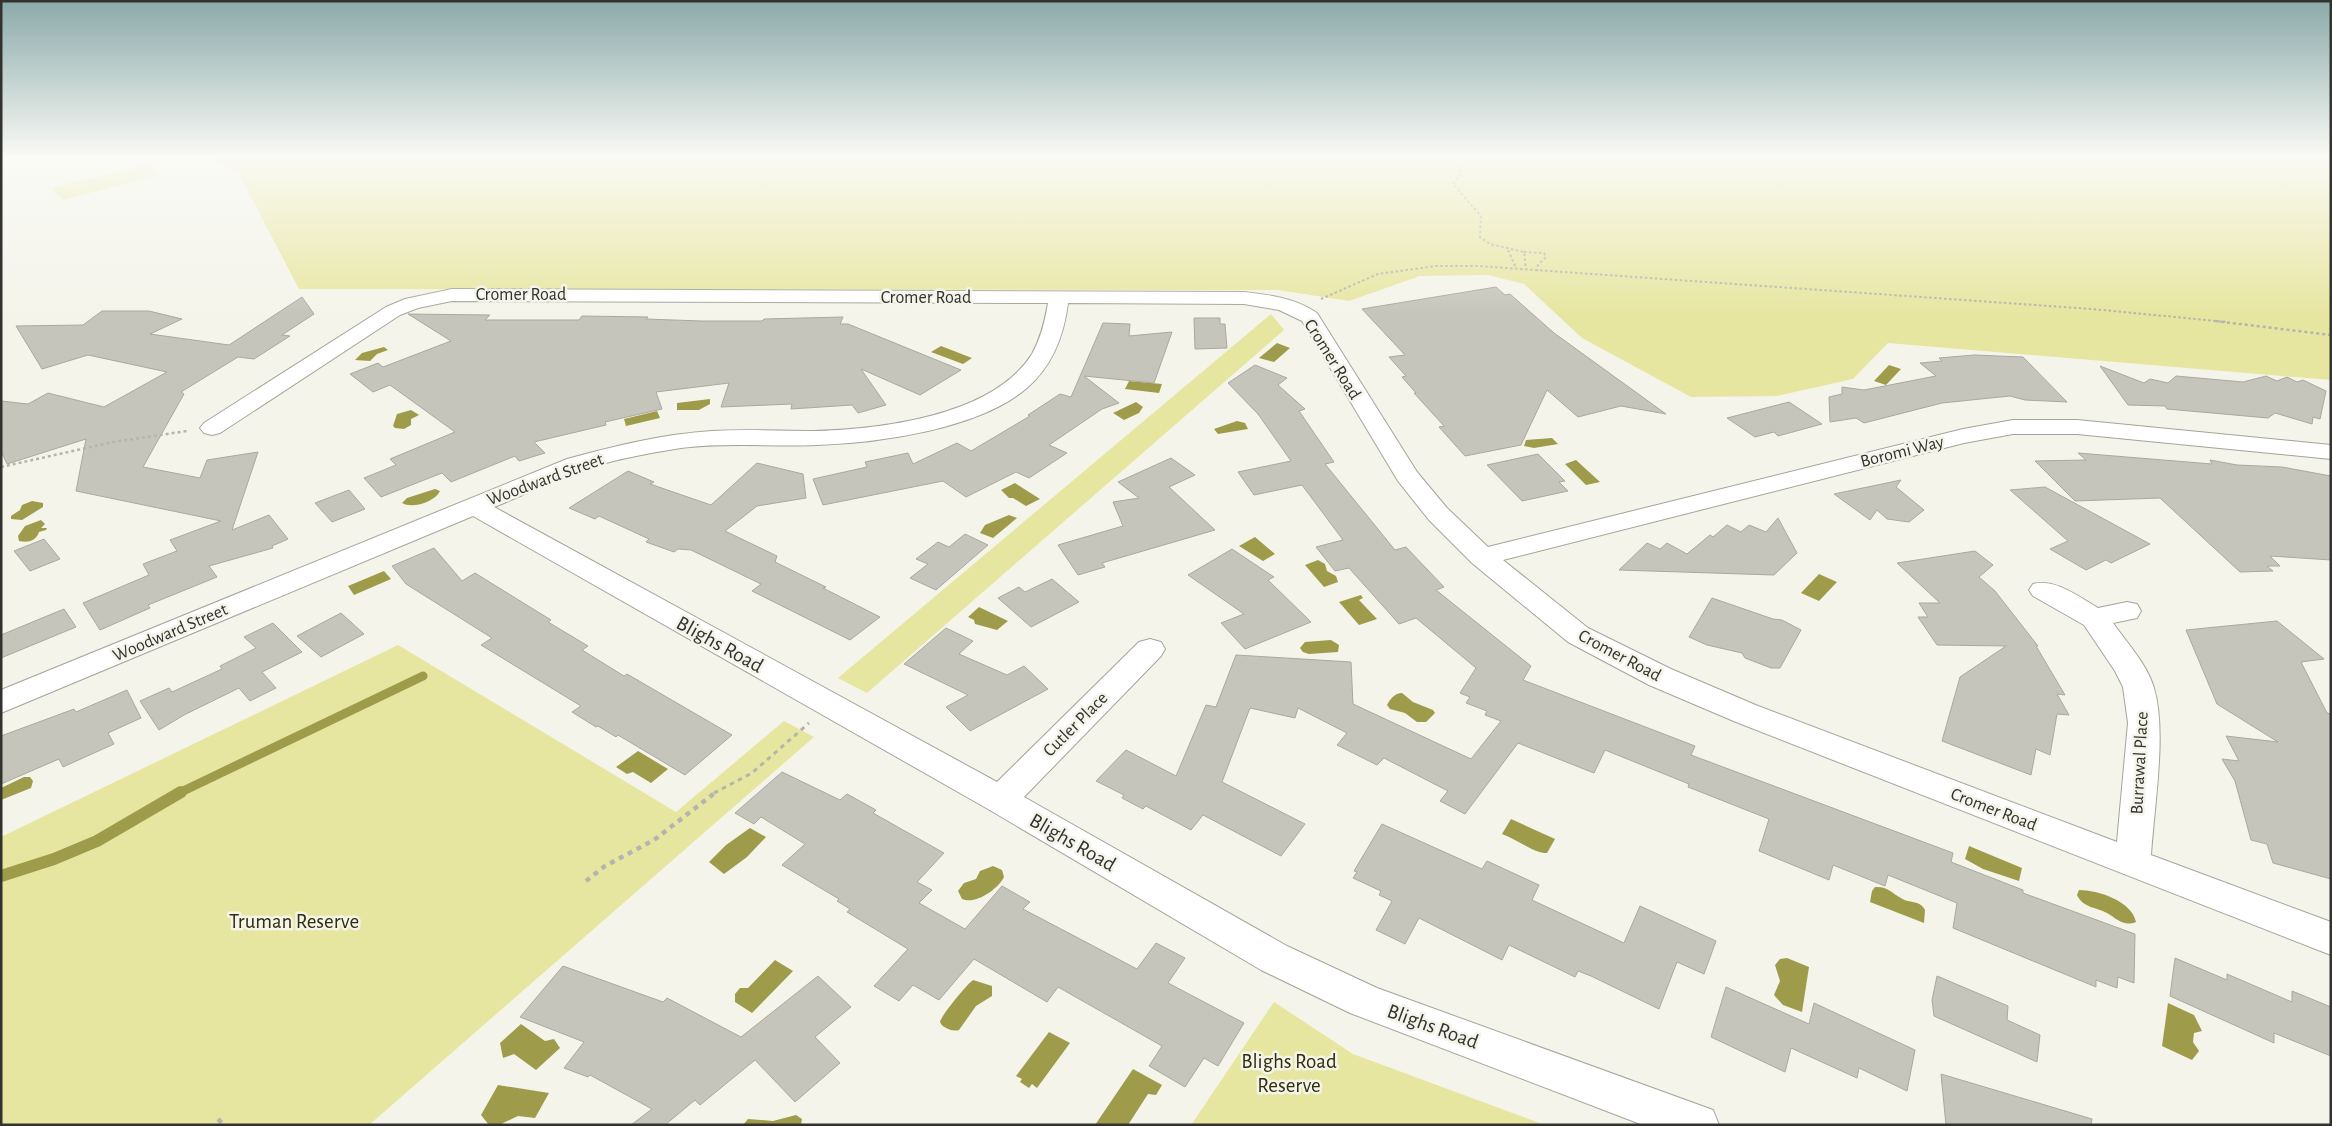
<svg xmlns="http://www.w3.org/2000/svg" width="2332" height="1126" font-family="'Alegreya Sans',sans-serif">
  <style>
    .green { fill: #e7e6a1 }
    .water { fill: #9e9c4b }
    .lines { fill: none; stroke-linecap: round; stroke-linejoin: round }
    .stream-far1 { stroke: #9e9c4b; stroke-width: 9 }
    .stream { stroke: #9e9c4b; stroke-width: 12 }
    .building { fill: #c5c5bb; stroke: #a9a9a0 }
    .street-casing { stroke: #a3a49a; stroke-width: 2 }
    .path-far3 { stroke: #b5b5ad; stroke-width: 2; stroke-dasharray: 2.5 2.5; stroke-linecap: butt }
    .path-far2 { stroke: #b5b5ad; stroke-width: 2.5; stroke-dasharray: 3 3; stroke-linecap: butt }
    .path-far1 { stroke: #b5b5ad; stroke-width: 3; stroke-dasharray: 4.5 4.5; stroke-linecap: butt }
    .path { stroke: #b5b5ad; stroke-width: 4.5; stroke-dasharray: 5 5; stroke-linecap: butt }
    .street { fill: #fff; fill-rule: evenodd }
    .labels { text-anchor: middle; stroke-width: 5; stroke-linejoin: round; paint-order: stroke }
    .street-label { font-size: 18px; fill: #32322e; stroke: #f4f4ea }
    .near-street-label { font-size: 21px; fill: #32322e; stroke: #f4f4ea }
    .near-park-label { font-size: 21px; fill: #312f0b; stroke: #f4f4ea }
  </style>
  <rect width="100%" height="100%" fill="#f4f4ea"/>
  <path class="green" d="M207 157H2331V380L1888 343 1853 379 1777 396 1691 397 1582 338 1524 284 1488 275 1420 276 1349 301 1278 290 299 289 239 174Z
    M149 164 162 174 63 200 51 188Z
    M1271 314 1284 330 867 693 838 678Z
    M398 645 676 812 784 721 814 737 369 1125H1V837Z
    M1274 1002 1353 1054 1545 1125H1191Z"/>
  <path class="water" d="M1277 343 1290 348 1274 362 1259 358Z
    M941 346 972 358 963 364 931 352Z
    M384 347 388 350 377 354 370 361 355 360 362 353Z
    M1889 365 1901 369 1886 385 1874 381Z
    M1129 381 1162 384 1159 393 1125 389Z
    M710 399V404L699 410H677V403Z
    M1136 402 1143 407 1139 413 1124 420 1113 413Z
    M411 410 419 415 411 419V425L404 429 395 428 393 426 397 414Z
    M657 411 660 418 626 426 624 419Z
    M1237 421 1245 423 1248 429 1218 434 1214 429Z
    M1552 438 1558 444 1534 448 1524 446 1526 440Z
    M1576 460 1600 482 1586 485 1565 464Z
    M1015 483 1040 499 1026 506 1013 498H1009L1001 490Z
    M435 489 440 491C435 502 412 509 402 503L407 498Z
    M32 501 43 503V507L22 520 11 519V516L20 510 22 505Z
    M1009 515 1017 518 993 538 980 533 985 525Z
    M41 520 45 524 41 528H47L46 530 39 532C36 541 28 543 19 541L18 536 25 526Z
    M1255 537 1275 554 1263 561 1239 546Z
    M1318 560 1325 564 1327 571 1336 576 1338 582 1324 587 1305 565Z
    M384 571 391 579 354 595 348 586Z
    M1819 574 1837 582 1819 601 1801 593Z
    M1361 595 1363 598 1359 600 1377 619 1359 625 1339 602Z
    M979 607 1008 621 997 630 975 624 974 620 968 617Z
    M1331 640 1339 645 1338 652 1309 654 1303 652 1300 648 1305 642Z
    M1402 693 1413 702 1433 710 1435 713 1426 722H1417L1405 713 1390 709 1387 705C1390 699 1395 693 1402 693Z
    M638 751 668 769 651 783 633 772 627 774 616 767Z
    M24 777H30L33 781 31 788 1 800V788Z
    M1511 819 1555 839 1547 853C1533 853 1517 839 1502 834Z
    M750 828 766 837 747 857 724 874 709 862 726 845Z
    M1969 846 2022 868 2019 881 1983 869 1965 859Z
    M993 866 1002 870 1004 877C998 889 976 905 962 899L958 891 964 883 976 879 980 871Z
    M1875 887C1887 886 1892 893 1901 898 1909 904 1919 899 1925 910L1924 923 1870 902 1872 891Z
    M2079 890C2098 890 2132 901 2136 922 2124 927 2117 919 2107 913 2096 907 2083 908 2077 895Z
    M1787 958 1809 967 1802 1012 1783 1005 1774 995 1780 981 1775 965 1780 959Z
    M775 960 793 971 752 1013 735 1002V994L740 988H748Z
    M973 980 992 986V996L976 1006 959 1030C953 1032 942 1028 940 1022 941 1016 967 984 973 980Z
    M2168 1003 2194 1015 2202 1031 2194 1033 2193 1042 2199 1051 2192 1060 2162 1046Z
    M521 1024 545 1041 554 1039 560 1048 536 1070 514 1054 503 1058 500 1043Z
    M1049 1032 1070 1043 1037 1088 1032 1084 1029 1088 1020 1082 1022 1079 1016 1076Z
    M1133 1069 1162 1085 1156 1095 1148 1094 1128 1125H1095Z
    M498 1085 549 1093 535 1118 518 1116 499 1125H489L481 1115Z
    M796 1115 802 1119 801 1125H743L748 1119 773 1121Z"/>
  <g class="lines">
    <path class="stream-far1" d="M179 793 423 676"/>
    <path class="stream" d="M1 876 54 859 97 841 181 792"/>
  </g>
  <path class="building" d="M1496 287 1505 295 1510 294 1554 333 1666 414 1621 406 1578 417 1547 390 1521 445 1465 456 1439 427 1444 426 1414 393H1416L1402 377 1406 376 1389 357 1405 355 1362 309Z
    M302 297 314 314 282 335 290 336 254 359 238 357 181 392 184 394 143 467 200 478 207 460 258 452 232 530 269 515 288 539 272 546 273 548 209 566 217 577 148 605 150 608 100 630 83 603 149 575 143 564 177 551 170 540 221 521 76 491 86 439 7 464 1 451V401L28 404 48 393 104 407 167 372 88 355 42 369 16 326 83 325 102 311H149L182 319 150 334 229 345Z
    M408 314 490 315 485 320H579L582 316 648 317 646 319 702 321H762L764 319 843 317 840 324H848L961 370 920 395 861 369 886 405 858 413 852 405 791 409 792 404 721 407 729 383 656 392 662 409 605 422 606 425 534 442 545 453 519 461 515 456 451 482 442 473 381 497 364 478 396 465 390 459 455 432 390 385 373 392 350 374 378 363 383 367 451 341Z
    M1194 318H1220V324H1225L1227 348 1195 349Z
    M1103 323 1130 324 1129 336 1172 332 1154 383 1084 376 1119 403 1102 409 1049 445 1067 453 1029 478 1016 472 966 497 943 481 823 505 813 479 867 467 865 462 908 453 913 464 957 443 971 451 1030 416 1028 415 1060 394 1071 397Z
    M1974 355 2023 357 2067 402 2025 400 2010 396 1942 403 1864 423 1856 418 1830 422 1829 397 1842 394V387L1864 390 1936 376 1920 363 1942 361 1939 358Z
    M1255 365 1287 378 1278 385 1305 409 1299 411 1334 462 1325 464 1395 550 1406 547 1444 587 1436 590 1531 666 1523 680 1695 746 1691 755 1953 853 1951 862 2023 890V893L2135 934 2134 983 2118 977 2117 988 2096 980V987L1953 928 1957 903 1888 875 1885 886 1833 865 1829 880 1759 851 1769 819 1688 787 1689 784 1605 750 1594 773 1518 743 1465 814 1440 801 1448 791 1384 758 1377 765 1337 745 1347 733 1298 708 1295 718 1250 708 1222 782 1305 824 1281 856 1203 815 1191 830 1146 806 1143 809 1122 798 1124 795 1096 781 1126 750 1176 776 1206 705 1216 707 1236 655 1351 662 1353 704 1471 759 1501 721 1485 715 1487 711 1466 703 1470 697 1460 693 1476 668 1416 618 1399 624 1349 568 1335 571 1316 547 1343 540 1302 485 1254 495 1238 472 1291 461 1258 414 1228 383Z
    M2100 366 2144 383 2150 379 2168 383 2176 376 2243 382 2266 376 2277 381 2287 377 2297 382 2303 380 2326 391 2320 419 2313 417 2312 424 2275 413 2268 418 2167 409 2165 406 2128 405Z
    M1789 402 1822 424 1778 436 1774 432 1755 437 1727 418Z
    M2078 453 2212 464 2210 460 2237 465 2282 467 2331 476V560L2270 556 2280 566H2267L2273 571 2240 572 2160 498 2075 501 2035 461 2086 460Z
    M1538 454 1565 481 1559 482 1568 491 1522 501 1487 465Z
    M1171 458 1195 475 1169 487 1215 530 1102 563 1105 567 1078 575 1058 545 1123 526 1113 502 1139 498 1118 482Z
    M757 463 803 474 806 498 757 506 725 531 777 556 775 562 826 587 823 588 880 617 850 640 752 591 761 584 691 550 678 549 674 552 646 542 649 539 599 516 595 519 569 508 628 471 654 482 650 484 711 505Z
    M1901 480 1896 487 1924 510 1909 522 1887 519 1877 510 1870 520 1834 494Z
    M2045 487 2150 544 2111 563 2106 560 2086 570 2050 549 2068 541 2010 490Z
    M349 490 365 509 332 522 315 503Z
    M1778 518 1797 553 1774 575 1619 570 1647 543 1660 549 1667 543 1687 554 1710 535 1713 537 1727 525 1741 532 1749 525 1766 532Z
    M965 534 988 545 936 590 910 578 928 564 916 559 938 542 949 547Z
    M44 539 60 559 30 571 14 551Z
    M434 548 462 581 475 573 551 620 548 622 588 646 582 650 624 676 627 674 732 735 685 775 618 735 616 737 598 726 596 727 572 712 581 706 481 645 492 638 406 584 392 566Z
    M1232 549 1274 577 1268 580 1311 622 1245 649 1221 623 1244 614 1188 575Z
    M1975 551 1993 565 1979 577 1995 591 2038 646H2036L2065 695 2057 694 2069 715 2057 714 2050 755 2036 749 2031 775 1942 741 1960 677 2006 646 1937 645 1918 617H1928L1919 603H1940L1897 563Z
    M1052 579 1079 602 1031 627 998 598 1019 587 1025 592Z
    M1712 598 1773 619 1782 620 1801 630 1780 668H1771L1745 658 1742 653 1707 645 1689 637Z
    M64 609 76 627 1 658V635Z
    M341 613 364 634 321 657 297 636Z
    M2277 621 2324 659 2301 662 2327 713 2331 714V879L2273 863 2267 844 2251 840 2235 781 2222 759 2239 761 2226 736 2278 742 2217 704 2186 630Z
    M273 623 302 652 262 672 276 688 250 701 239 688 184 715 159 730 140 701 169 688 172 692 222 669 220 666 256 648 244 637Z
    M946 628 973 641 959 654 1007 675 1024 666 1048 689 970 731 946 707 968 695 904 664Z
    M127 690 141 718 108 733 114 744 63 767 59 759 1 784V736L74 709 76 712Z
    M782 772 840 800 847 794 876 810 873 813 944 853 917 882 932 890 919 903 965 929 1002 886 1030 902 1023 909 1137 969 1156 943 1185 958 1168 983 1244 1023 1218 1066 1204 1058 1185 1087 1149 1066 1162 1046 1058 987 1047 1002 974 959 939 1000 913 985 899 1001 874 986 908 949 847 912 850 909 837 901 839 899 782 865 805 844 761 817 754 824 735 813Z
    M1382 824 1482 869 1487 861 1539 885 1532 900 1624 943 1640 906 1716 941 1704 974 1677 962 1659 1009 1591 976 1578 971 1575 977 1509 945 1502 960 1419 918 1405 944 1376 930 1392 901 1379 895 1381 891 1353 878 1357 872 1354 871Z
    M2175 958 2227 980V974L2292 1002V991L2331 1007V1056L2274 1033V1043L2170 996Z
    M563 966 663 1002 667 998 741 1037 818 976 851 1007 815 1037 840 1063 795 1102 755 1060 700 1105 695 1100 665 1125H631L652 1109 590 1075 588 1077 564 1068 584 1042 520 1017Z
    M1937 976 2008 1006 2007 1020 2040 1035 2037 1062 1934 1016 1932 1000Z
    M1726 987 1809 1024 1814 1003 1915 1050 1907 1091 1859 1068 1857 1078 1791 1048 1785 1072 1711 1037Z
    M1941 1074 2092 1119 2091 1125H1946Z"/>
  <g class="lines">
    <defs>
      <path id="street" d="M452 289 1244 292C1270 295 1295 298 1317 313L1417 472 1447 508 1488 547 1963 429 2013 420H2077L2331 445V459L2077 434H2013L1964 443 1503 560 1588 628 1671 669 1758 706 2117 842 2128 723 2123 687 2115 671 2084 625 2033 596 2029 590 2033 584C2055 578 2079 597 2098 608L2127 602 2137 604 2141 611 2137 618 2113 623C2127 643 2147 664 2154 688 2167 732 2154 807 2151 855L2331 922V955L1736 722 1649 685 1568 642 1472 563 1429 520 1398 481 1302 321 1279 310 1244 304 1068 303C1064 335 1053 365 1028 387 981 429 878 443 817 445 771 447 726 442 681 448 649 453 616 459 585 469 554 480 524 495 494 507L997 782 1139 642 1150 639 1161 642 1165 649 1161 656 1024 797 1287 946 1377 988 1713 1110 1719 1125H1643L1350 1013 1261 970 988 809 473 516 1 713V690L567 459C615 446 663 434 712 431 746 429 780 431 814 431 882 429 993 416 1032 354 1041 338 1045 321 1048 303L452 301 418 308 400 315 220 433 212 435 204 433 200 428 204 423 386 307 405 299Z"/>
    </defs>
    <use href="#street" class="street-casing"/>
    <path class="path-far3" d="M1454 157 1459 160 1461 174 1453 184 1481 216 1480 237 1490 244 1524 252 1526 269
      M1508 250 1516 268
      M1524 252 1544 253 1546 257 1538 265 1537 271
      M1321 299 1378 274 1436 266H1478L2092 309 2227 322"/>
    <path class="path-far2" d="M2215 321 2331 335
      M1 467 113 442 187 431"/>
    <path class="path-far1" d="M714 793 752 773 809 723"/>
    <path class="path" d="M586 881 605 866 654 840 716 792
      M218 1119 224 1125"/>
    <use href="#street" class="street"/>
  </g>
  <linearGradient id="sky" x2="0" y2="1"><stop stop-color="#8aaaa9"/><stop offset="0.5" stop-color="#fafaf6"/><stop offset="1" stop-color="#fafaf6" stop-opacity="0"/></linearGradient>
  <rect width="2332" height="314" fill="url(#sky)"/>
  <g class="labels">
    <g class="street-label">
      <text x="521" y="300">Cromer Road</text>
      <text x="926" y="303">Cromer Road</text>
      <text transform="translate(1333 359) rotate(58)" y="6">Cromer Road</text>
      <text transform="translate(1902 451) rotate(-14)" y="6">Boromi Way</text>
      <text transform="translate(545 479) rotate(-20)" y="6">Woodward Street</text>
      <text transform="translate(170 632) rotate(-23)" y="6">Woodward Street</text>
      <text transform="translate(1620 655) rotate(28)" y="6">Cromer Road</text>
      <text transform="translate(1075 724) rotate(-45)" y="6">Cutler Place</text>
      <text transform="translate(2139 763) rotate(-87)" y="6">Burrawal Place</text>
      <text transform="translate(1994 809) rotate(21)" y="6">Cromer Road</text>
    </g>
    <g class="near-street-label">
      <text transform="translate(720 644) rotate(29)" y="7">Blighs Road</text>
      <text transform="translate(1073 842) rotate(30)" y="7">Blighs Road</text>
      <text transform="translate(1433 1026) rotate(20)" y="7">Blighs Road</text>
    </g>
    <g class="near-park-label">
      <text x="294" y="928">Truman Reserve</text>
      <text x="1289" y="1068">Blighs Road<tspan x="1289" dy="24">Reserve</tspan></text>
    </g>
  </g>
  <rect width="2332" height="1126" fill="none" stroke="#32322e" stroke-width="5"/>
</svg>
